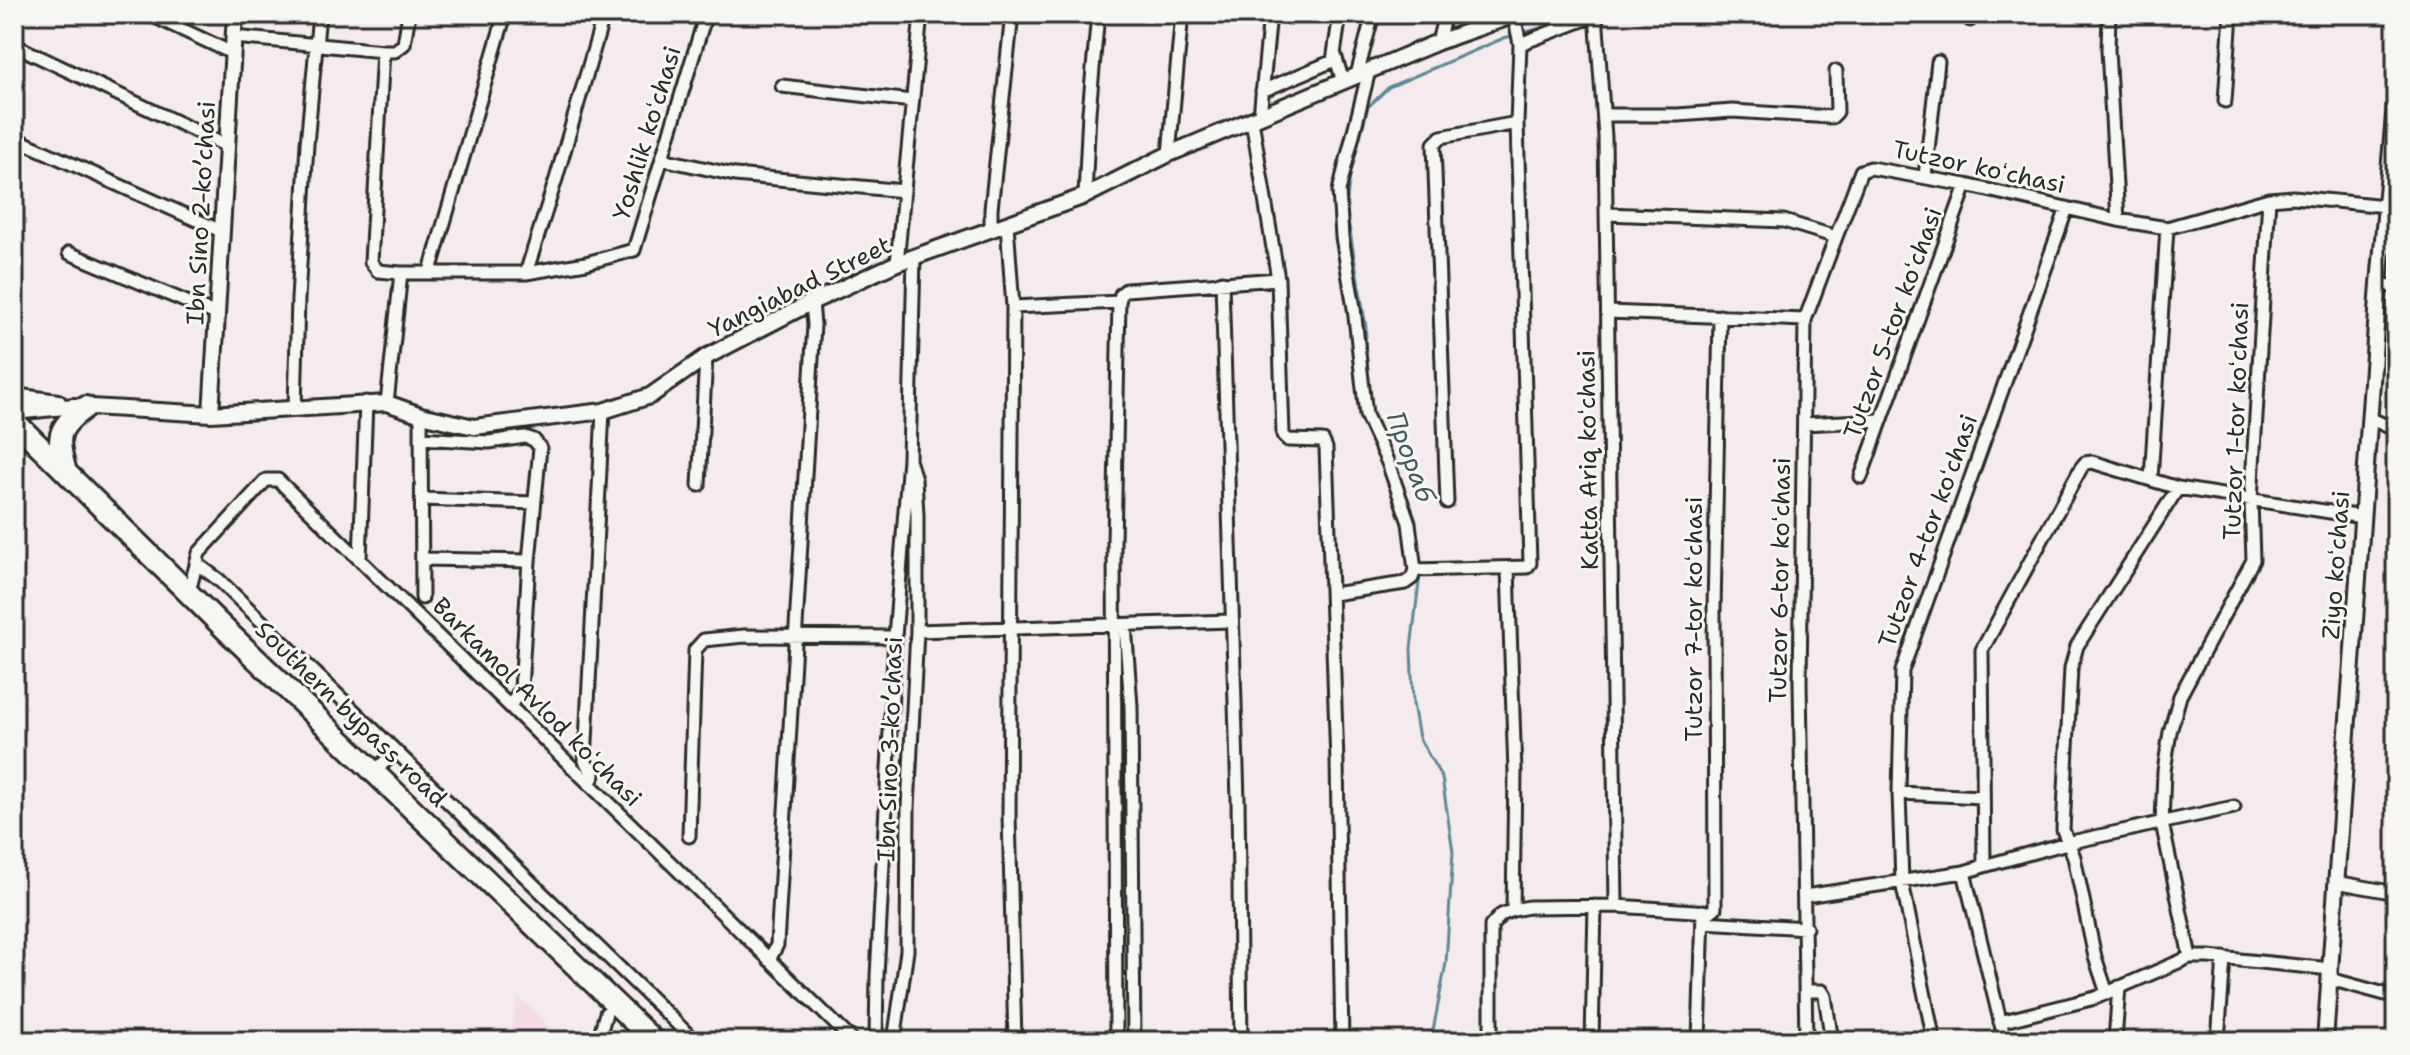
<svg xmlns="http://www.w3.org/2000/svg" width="2410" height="1055" font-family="'Shantell Sans',sans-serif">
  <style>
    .built { fill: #f4dce7 }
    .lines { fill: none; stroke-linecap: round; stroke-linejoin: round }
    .stream { stroke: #5d8996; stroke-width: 3 }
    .minor-casing { stroke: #2b2b2b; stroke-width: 17 }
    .tertiary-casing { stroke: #2b2b2b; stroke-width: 20 }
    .trunk-casing { stroke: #2b2b2b; stroke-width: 26 }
    .minor { stroke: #f6f6f2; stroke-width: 11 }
    .tertiary { stroke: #f6f6f2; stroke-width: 14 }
    .trunk { stroke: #f6f6f2; stroke-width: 20 }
    .labels { text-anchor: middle; stroke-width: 6; stroke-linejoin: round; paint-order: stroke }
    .street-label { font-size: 24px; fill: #2b2b2b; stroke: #f6f6f2 }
    .water-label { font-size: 26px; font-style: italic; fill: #445a61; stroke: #f6f6f2 }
  </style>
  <rect width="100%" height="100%" fill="#f5eaed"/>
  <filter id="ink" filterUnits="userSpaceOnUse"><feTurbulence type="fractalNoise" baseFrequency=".0125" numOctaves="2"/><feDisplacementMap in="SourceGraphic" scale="16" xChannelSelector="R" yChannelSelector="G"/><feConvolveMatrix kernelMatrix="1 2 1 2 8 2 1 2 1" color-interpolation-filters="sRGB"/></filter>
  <g filter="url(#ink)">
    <path class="built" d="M518 996 564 1041H509Z"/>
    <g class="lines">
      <path class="stream" d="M1365 361 1366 327 1346 208 1350 174 1368 107 1389 87 1504 38 1558 23 1571 14
        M1370 400 1375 419 1412 509 1419 563
        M1420 575 1411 648 1413 704 1419 738 1442 778 1453 852 1446 963 1431 1041"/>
      <defs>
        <path id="minor" d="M149 14 232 53
          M1596 14 1605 137 1616 906
          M2109 14 2108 50 2118 220
          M1970 20V14
          M234 37 383 51
          M1438 42 1445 14
          M1520 44 1596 15
          M14 45 227 146
          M1335 55 1343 82
          M1357 75 1373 14
          M782 86 912 101
          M1262 91 1333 61 1340 14
          M2225 101 2231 14
          M1604 115H1678L1732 111 1832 117 1837 112 1836 71
          M1260 116 1270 14
          M1252 120 1278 279 1283 435 1288 440 1323 441 1326 448 1337 762 1342 1041
          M14 138 221 231
          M1169 154 1182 14
          M662 159 735 175 904 191
          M1925 176 1938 62
          M1085 196 1089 112 1098 14
          M1606 214 1784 221 1836 237 1861 171 1871 168 1966 185 2118 220 2167 228 2269 199 2293 197 2386 206
          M1007 224 1013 307
          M991 230V209L1012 14
          M69 253 218 315
          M897 263 921 14
          M430 271 505 14
          M401 273 378 271 371 262 383 51H395L404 44 409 14
          M526 273 556 179 604 14
          M1222 282 1238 800 1241 1041
          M2379 284 2396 287
          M1608 312 1805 320
          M387 403 401 273H526L586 263 634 250 706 14
          M295 408 298 299 307 144 319 14
          M421 415 422 598
          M2369 418 2396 430
          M1804 424 1881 420
          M421 438 489 442 525 437 534 440 540 448 529 561 521 689 510 706
          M1861 477 1966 185
          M2151 479 2167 228
          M699 485 706 357
          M422 499 534 503
          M1447 502 1434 144 1441 137 1517 123
          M360 559 366 402
          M423 559 529 561
          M196 563 219 580 695 1041
          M1415 570 1527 567 1530 563 1517 123 1520 44 1514 15
          M189 592 199 553 266 480H278L853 1041
          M1333 594 1405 583 1412 578 1415 570 1409 523 1388 463 1366 415 1354 308 1342 237 1339 191 1369 71
          M1125 625 1131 706 1134 1041
          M917 631 1231 621
          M374 772 396 751
          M589 784 594 775 585 761 603 411
          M1899 793 1982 797
          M689 836 695 650 704 640 744 636 895 637
          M1984 866 2067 843 2234 807
          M2336 882 2396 893
          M1805 896 1964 872
          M1513 910 1529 907 1616 906 1710 912 1715 908 1714 610 1720 316
          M1703 922 1806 928
          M2190 957 2162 823 2164 771 2170 732 2180 696 2253 560 2251 500 2269 199
          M769 960 777 945 814 325 812 302
          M2330 979 2396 997
          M1806 991H1822L1825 996 1832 1041
          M2107 993 2095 957 2074 857 2063 830 2071 668 2077 646 2178 488
          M2000 1022 2095 998 2190 957H2209L2331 969
          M598 1041 606 1013
          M876 1041 877 976 895 637 909 459 914 257
          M894 1041 907 951 908 808 917 631V515L915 479 910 463
          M1015 1041 1009 815 1013 307 1119 302 1121 294 1126 290 1278 279
          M1116 1041 1114 543 1119 302
          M1491 1041V926L1501 915 1513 910 1515 772 1508 569
          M1592 1041 1595 906
          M1699 1041 1703 911
          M1806 1041 1800 682 1805 320 1836 237
          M1934 1041 1902 882 1899 793 1902 671 2067 208
          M2005 1041 1964 872 1984 866 1982 650 2081 468 2085 463 2092 462 2178 488 2362 517
          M2115 1041 2119 987
          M2218 1041 2224 958"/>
        <path id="tertiary" d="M14 396 58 402
          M14 412 74 406 211 414 387 403 421 415 474 427 603 411 650 396 706 357 812 302 897 263 1085 196 1169 154 1438 42 1518 14
          M211 414 235 14
          M2325 1041 2379 284 2396 93"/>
        <path id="trunk" d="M14 421 229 633 654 1041
          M66 472C56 438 56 428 86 407"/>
      </defs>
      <use href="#minor" class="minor-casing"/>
      <use href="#tertiary" class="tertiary-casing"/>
      <use href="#trunk" class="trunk-casing"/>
      <use href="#minor" class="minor"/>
      <use href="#tertiary" class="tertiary"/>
      <use href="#trunk" class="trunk"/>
    </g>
  </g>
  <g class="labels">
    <g class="street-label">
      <text transform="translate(647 133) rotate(-73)" y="8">Yoshlik koʻchasi</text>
      <text transform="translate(1979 167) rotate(12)" y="8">Tutzor koʻchasi</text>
      <text transform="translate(201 213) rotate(-87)" y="8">Ibn Sino 2-koʼchasi</text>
      <text transform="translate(800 287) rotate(-26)" y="8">Yangiabad Street</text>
      <text transform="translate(1893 323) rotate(-70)" y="8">Tutzor 5-tor koʻchasi</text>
      <text transform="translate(2236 421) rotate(-88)" y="8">Tutzor 1-tor koʻchasi</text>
      <text transform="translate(1588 460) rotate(-91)" y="8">Katta Ariq koʻchasi</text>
      <text transform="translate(1928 531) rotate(-70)" y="8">Tutzor 4-tor koʻchasi</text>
      <text transform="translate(2336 565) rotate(-86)" y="8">Ziyo koʻchasi</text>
      <text transform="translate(1780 580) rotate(-89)" y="8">Tutzor 6-tor koʻchasi</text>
      <text transform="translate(1694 619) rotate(-90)" y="8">Tutzor 7-tor koʻchasi</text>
      <text transform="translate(537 702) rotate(45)" y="8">Barkamol Avlod koʻchasi</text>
      <text transform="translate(351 714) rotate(44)" y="8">Southern bypass road</text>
      <text transform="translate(890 749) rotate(-88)" y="8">Ibn Sino 3-koʼchasi</text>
    </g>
    <g class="water-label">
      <text transform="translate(1411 457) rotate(70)" y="9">Прораб</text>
    </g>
  </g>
  <rect width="2410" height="1055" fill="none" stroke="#f6f6f2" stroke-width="48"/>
  <rect x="24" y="24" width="2362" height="1007" fill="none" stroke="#2b2b2b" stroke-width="3" filter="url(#ink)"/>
</svg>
